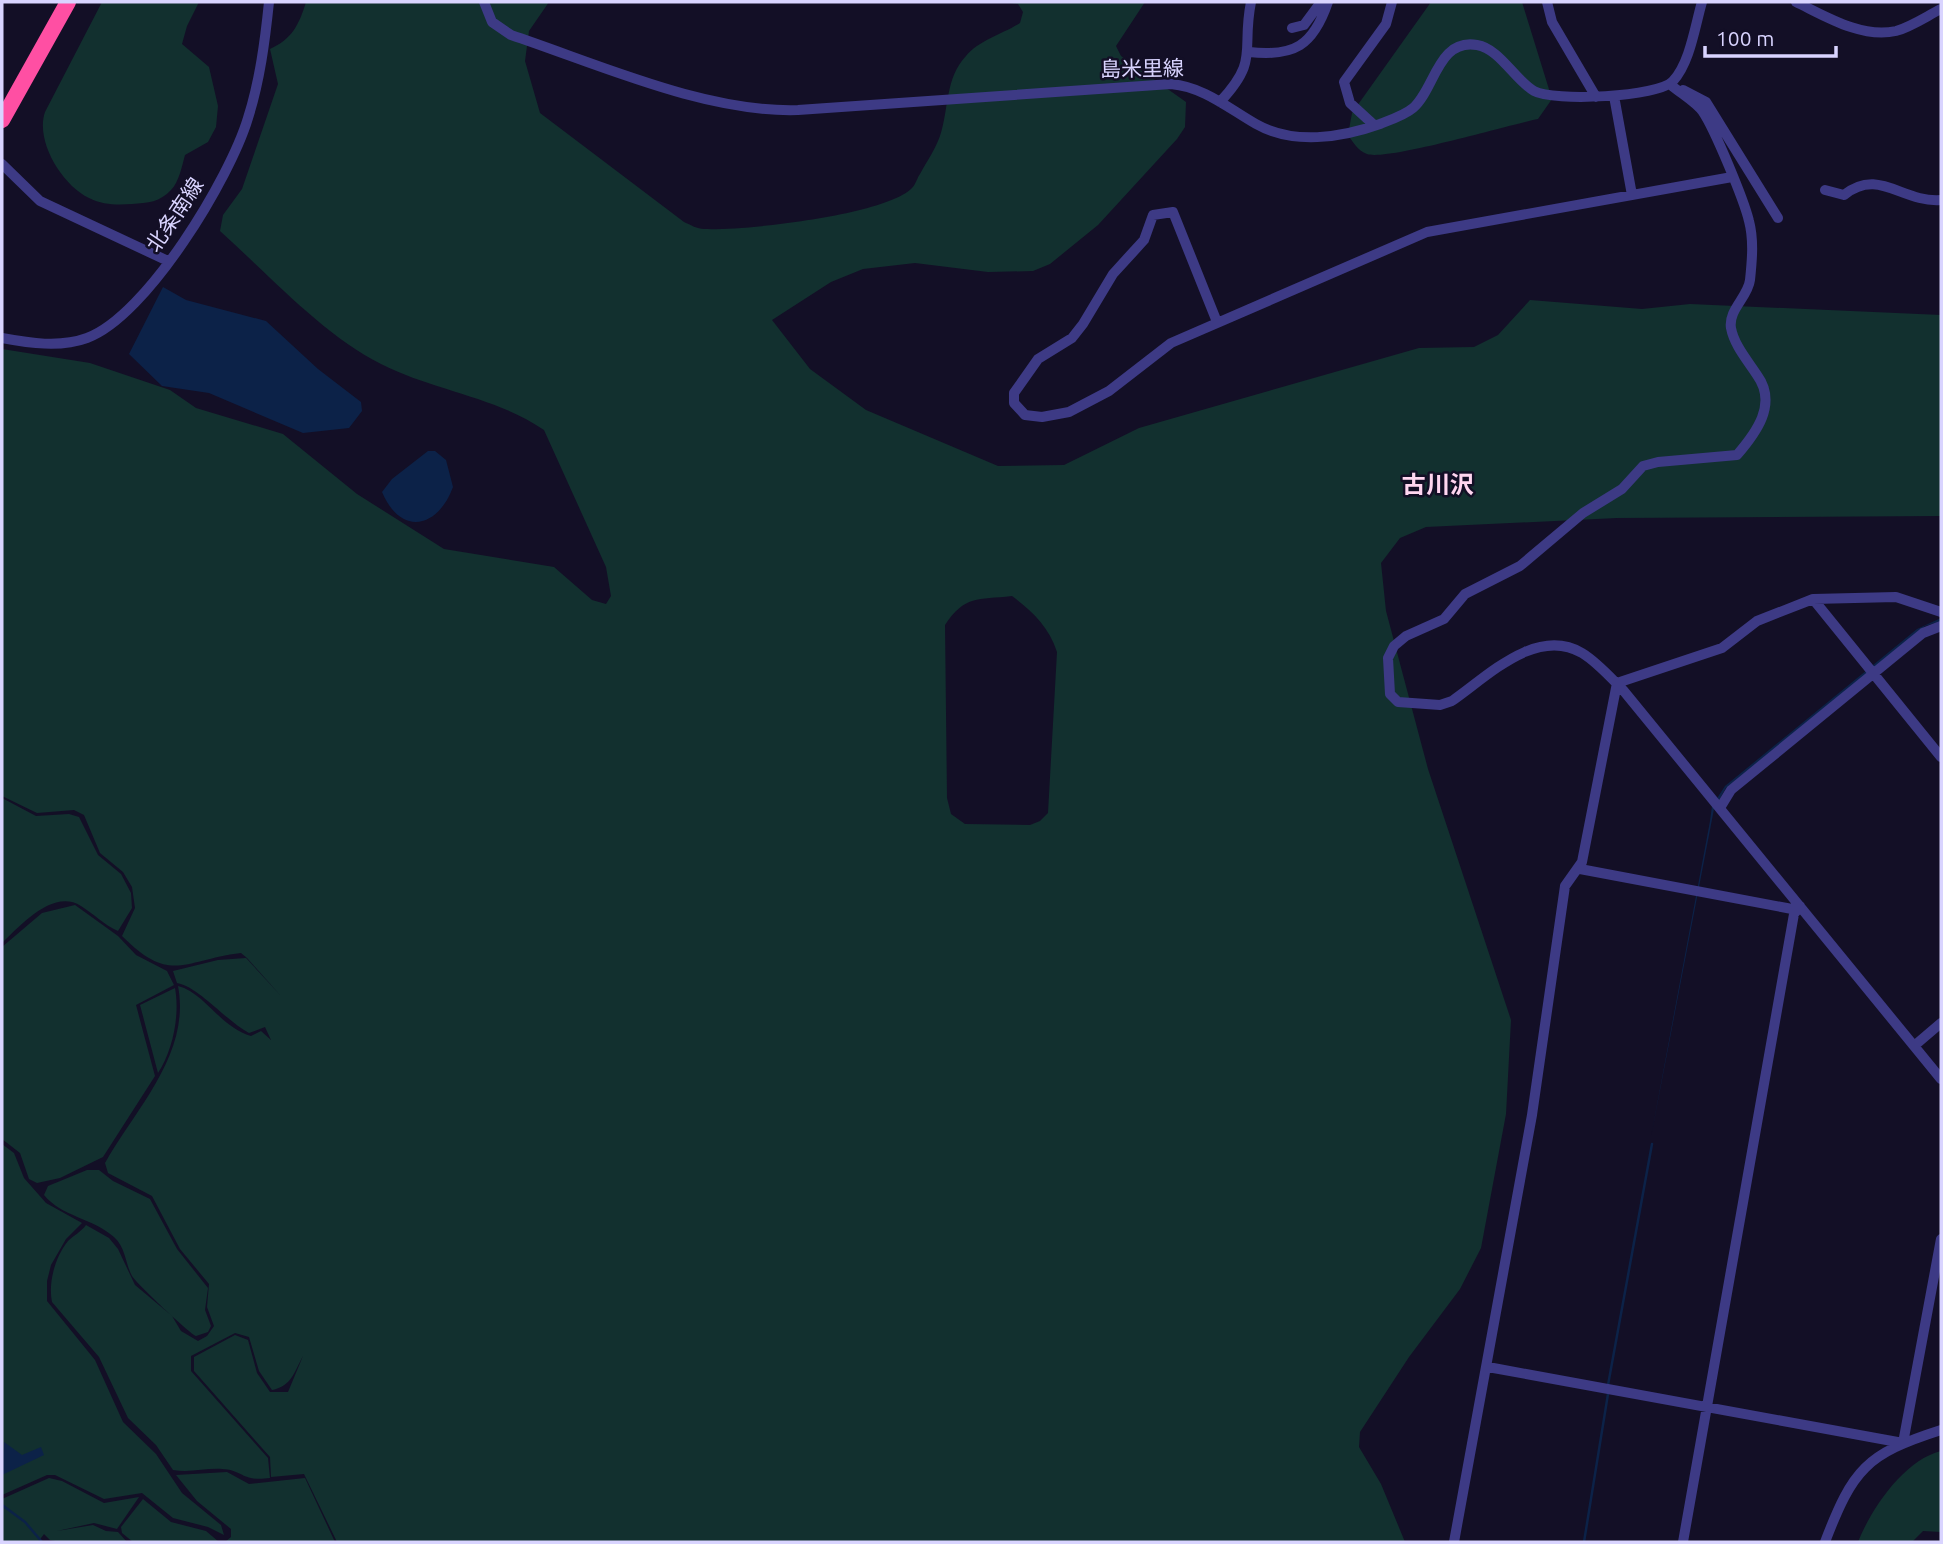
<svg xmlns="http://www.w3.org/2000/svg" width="1943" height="1544" font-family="Ubuntu,'Noto Sans JP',sans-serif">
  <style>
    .green { fill: #12302f; fill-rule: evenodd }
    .water { fill: #0c2248 }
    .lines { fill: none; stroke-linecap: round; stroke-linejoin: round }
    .stream { stroke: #0c2248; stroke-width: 2.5 }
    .minor { stroke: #3d3a85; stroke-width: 10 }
    .highway { stroke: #ff4fa3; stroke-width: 16 }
    .labels { text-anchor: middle; stroke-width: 5; stroke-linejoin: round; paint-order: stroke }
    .street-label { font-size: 21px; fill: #d9d4ff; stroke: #130f26 }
    .quarter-label { font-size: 24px; font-weight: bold; fill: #ffd6f0; stroke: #130f26 }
  </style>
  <rect width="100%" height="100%" fill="#130f26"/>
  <path class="green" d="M102 2H199L187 26 182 44 209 67 218 106 216 127 208 142 185 155C182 166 179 182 171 190 160 202 148 203 132 204 117 205 103 205 89 198 62 185 35 141 45 112Z
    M306 2H549L529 31 525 61 540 113 684 222C691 225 697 229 704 229 744 231 886 215 912 188 916 184 917 178 920 174 927 161 935 150 940 136 949 109 945 78 966 56 979 40 1003 34 1020 23L1023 12 1018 4 1004 2H1145L1116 46 1121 56 1186 102 1185 127 1177 139 1098 225 1050 264 1033 271 988 272 915 263 863 269 831 282 772 320 810 369 866 410 998 466 1064 465 1139 428 1419 348 1474 347 1498 335 1530 300 1642 309 1690 304 1941 315V516L1617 518 1426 527 1400 538 1381 563 1386 611 1428 769 1511 1020 1506 1114 1481 1248 1460 1289 1409 1357 1360 1432 1359 1447 1381 1484 1405 1542H337L304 1474 271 1477 270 1457 194 1371V1357L235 1335 248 1340 257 1373 270 1392H288L303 1356C294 1372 292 1386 272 1390L259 1371 249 1337 235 1333 191 1356V1371L268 1458 270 1478C241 1482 244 1470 222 1469 205 1468 190 1473 173 1470L156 1445 128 1418 99 1357 52 1302C48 1283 55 1257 68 1241 74 1235 81 1232 86 1225L109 1238 118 1249 135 1285 172 1316 181 1331 198 1341 207 1336 214 1326 207 1307 209 1284 180 1249 152 1196 108 1173 105 1163C136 1108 191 1054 178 986 205 993 220 1027 251 1036L261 1031 271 1040 265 1027 249 1033C225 1020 199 987 177 983L173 971 218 960 246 958 281 996 247 958 241 953C183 960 171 985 122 936L135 908 132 887 123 872 100 853 84 815 74 810 37 813 2 796V349L90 363 170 390 196 408 283 434 357 494 444 549 554 567 592 600 606 604 611 596 606 567 544 430C494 396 434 391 381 364 323 335 269 275 220 231L223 215 242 189 278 84 270 49C292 39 299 25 306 2ZM1012 596C1032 611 1049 627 1057 652L1048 813 1040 821 1030 825 965 824 951 814 947 798 945 625C965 595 977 600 1012 596Z
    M1431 2H1522L1552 99 1538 119C1508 125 1387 161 1367 154 1358 151 1353 142 1348 135L1352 113Z
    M2 798 36 816 69 814 79 817 98 855 121 874 131 893 132 908 118 931C104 925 94 914 81 906 53 888 20 926 2 943Z
    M75 905 118 936 136 955 167 971 174 985 136 1005 155 1076 103 1157 60 1178 37 1183 29 1179 20 1153 2 1139V947L42 913Z
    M175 988C180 1015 173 1050 158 1073L140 1005Z
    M2 1144 14 1153 24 1178 46 1203 82 1223 66 1239 51 1265 47 1281V1301L95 1360 123 1422 156 1454 182 1493 221 1525 224 1535 208 1527 173 1518 142 1493 104 1499 55 1475H47L2 1495Z
    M87 1170H99L113 1181 150 1199 177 1249 208 1288 205 1310 211 1326 208 1332 196 1336C190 1334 136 1283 132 1276 125 1263 126 1248 114 1237 93 1218 62 1217 44 1195L48 1186Z
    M1941 1451V1532L1923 1531 1912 1542H1858C1871 1509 1904 1460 1941 1451Z
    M227 1472 249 1484 305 1478 335 1542H225L231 1537V1529L197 1501 176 1475Z
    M49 1478 62 1481 104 1503 139 1497 117 1529 94 1523 57 1531 93 1525 106 1531 118 1532 127 1542H60L50 1540 44 1534 38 1542H2V1499Z
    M143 1499 171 1522 206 1531 219 1542H133L122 1533 121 1527Z"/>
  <path class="water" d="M163 287 186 300 266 321 318 369 361 402 362 411 349 428 303 433 209 393 162 386 129 354Z
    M428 451H435L446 460 453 487C438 528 401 537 382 492L392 479Z
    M1941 618V621L1925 626 1726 788 1714 809 1651 1137 1710 821 1712 806 1725 786 1917 629Z
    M4 1442 22 1455 41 1447 44 1455 2 1475Z"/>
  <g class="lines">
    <path class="stream" d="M1608 1385 1652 1144
      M2 1505 25 1522 42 1542
      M1584 1542 1608 1394"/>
    <path class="minor" d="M484 2 492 22 511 35C598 64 706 113 798 110L1171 84C1204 87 1228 108 1256 124 1293 145 1341 138 1380 124 1390 120 1405 115 1413 108 1435 89 1438 38 1477 45 1500 49 1514 79 1534 91 1553 102 1659 97 1673 81 1690 63 1695 26 1702 2
      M1547 2 1552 22 1596 97
      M1796 2C1825 16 1862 39 1896 31 1911 27 1927 16 1941 9
      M1292 28 1304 25 1321 2
      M1249 52C1294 57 1313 46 1328 2
      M1671 85C1680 93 1696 102 1703 112 1715 130 1744 200 1749 221 1754 240 1752 261 1750 280 1748 297 1728 310 1731 328 1734 345 1748 361 1757 375 1778 404 1756 433 1737 455L1658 462 1643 466 1622 489 1583 513 1520 566 1465 594 1444 619 1406 636 1394 646 1388 658 1390 694 1398 702 1440 705 1452 701C1487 677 1536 626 1582 653 1597 662 1611 678 1623 690L1941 1079
      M1683 90 1706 102 1778 218
      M1614 96 1632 195
      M1220 102C1260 59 1241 52 1251 2
      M1374 125 1350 103 1344 82 1386 24 1392 2
      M2 164 40 201 168 261
      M1825 190 1844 195C1879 167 1902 203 1941 200
      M1217 322 1173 212 1153 215 1144 240 1113 274 1083 324 1072 338 1038 359 1014 393V403L1025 415 1042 417 1069 412 1109 391 1171 343 1427 232 1732 177
      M2 338C29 343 60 348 87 338 147 316 230 178 248 118 260 80 265 41 269 2
      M1813 599 1941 757
      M1617 683 1722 648 1757 621 1813 599 1896 597 1941 612
      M1720 808 1731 790 1923 633 1941 626
      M1580 869 1792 909 1800 906
      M1914 1046 1941 1023
      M1488 1367 1903 1443 1941 1239
      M1454 1542 1532 1115 1565 886 1582 862 1617 683
      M1683 1542 1794 914 1800 906
      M1825 1542C1853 1469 1866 1454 1941 1430"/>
    <path class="highway" d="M2 120 68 2"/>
  </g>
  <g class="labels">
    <g class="street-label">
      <text transform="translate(1142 69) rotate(-1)" y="7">島米里線</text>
      <text transform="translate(175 215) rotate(-56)" y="7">北条南線</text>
    </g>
    <g class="quarter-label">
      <text x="1438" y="493">古川沢</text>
    </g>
  </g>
  <rect width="1943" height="1544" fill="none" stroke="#d9d4ff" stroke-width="7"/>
  <path d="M1705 46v10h131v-10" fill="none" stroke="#d9d4ff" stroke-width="3.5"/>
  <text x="1716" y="46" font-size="21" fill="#d9d4ff" stroke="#130f26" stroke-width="5" paint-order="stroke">100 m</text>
</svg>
